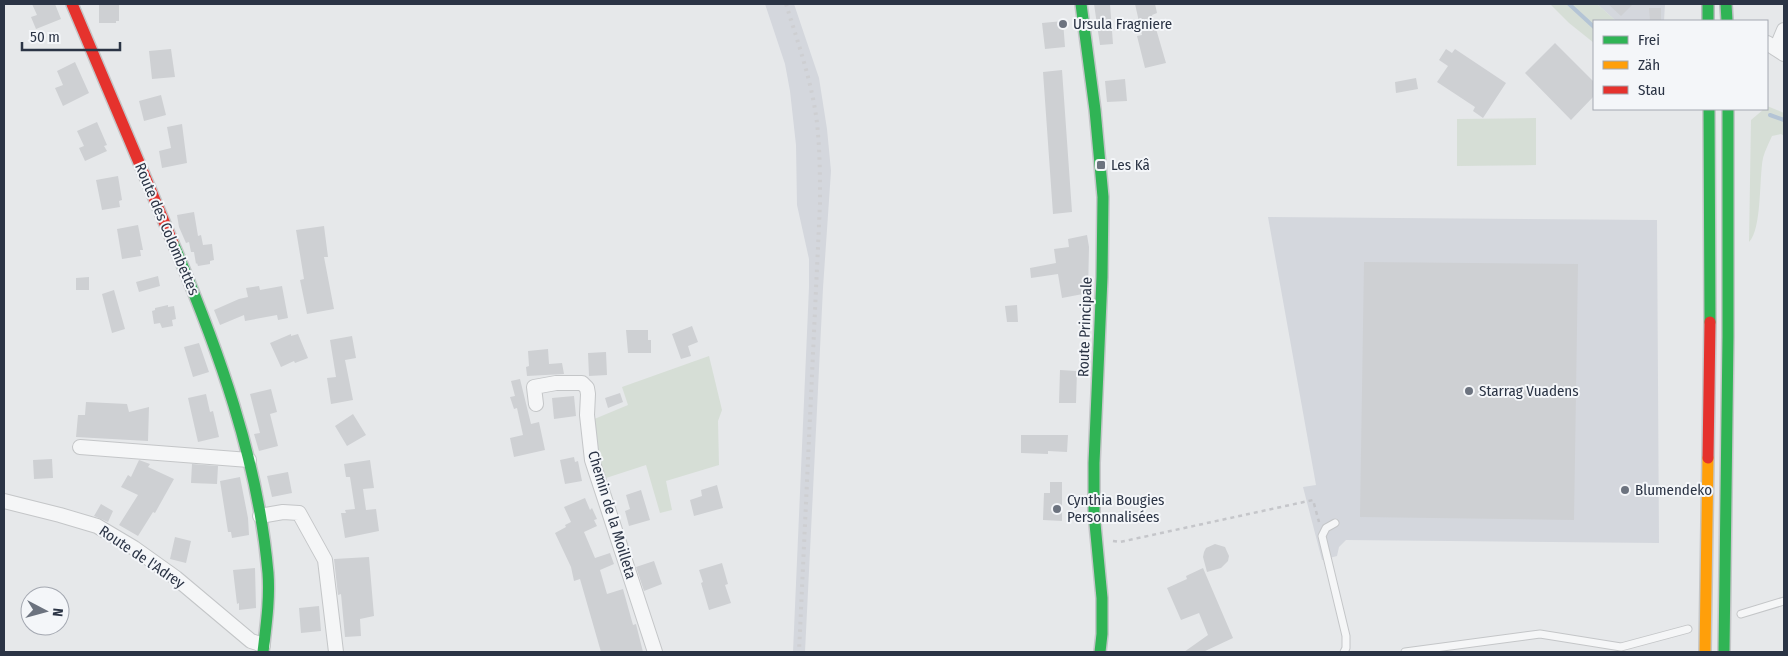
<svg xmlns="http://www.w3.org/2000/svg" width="1788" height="656" font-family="'Fira Sans Condensed',sans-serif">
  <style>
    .built { fill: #d4d7dd }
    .green { fill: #d6ded6 }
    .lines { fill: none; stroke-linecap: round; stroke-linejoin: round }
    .stream { stroke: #b4c4d5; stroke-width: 4 }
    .building { fill: #ced0d3 }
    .lane-casing { stroke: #c4c6c8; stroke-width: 9 }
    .street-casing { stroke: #c4c6c8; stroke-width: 16 }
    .fast-casing { stroke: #c4c6c8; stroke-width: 14 }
    .slow-casing { stroke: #c4c6c8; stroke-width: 14 }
    .jam-casing { stroke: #c4c6c8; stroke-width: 14 }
    .path { stroke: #c5c6ca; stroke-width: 2.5; stroke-dasharray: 4 4; stroke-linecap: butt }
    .lane { stroke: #f5f6f7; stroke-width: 7 }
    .street { stroke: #f5f6f7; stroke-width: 14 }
    .fast { stroke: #30b455; stroke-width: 11 }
    .slow { stroke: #ff9f0a; stroke-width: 11 }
    .jam { stroke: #e5322d; stroke-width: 11 }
    .rail { stroke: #cecfd2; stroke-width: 4; stroke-dasharray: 2.5 5; stroke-linecap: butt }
    .fast-bridge-casing { stroke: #b8bbbf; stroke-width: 14; stroke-linecap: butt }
    .fast-bridge { stroke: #30b455; stroke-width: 11 }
    .poi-dot { fill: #6c737f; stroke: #f4f6f9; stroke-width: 2 }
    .labels { text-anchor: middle; stroke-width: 4; stroke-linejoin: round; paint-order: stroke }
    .poi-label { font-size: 15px; fill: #2b3445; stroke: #f4f6f9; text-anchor: start }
    .street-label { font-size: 15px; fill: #2b3445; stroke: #f4f6f9 }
  </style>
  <rect width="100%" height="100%" fill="#e6e8ea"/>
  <path class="built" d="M765 4H794L819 78 827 129 831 171 823 288 805 652H793L809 287V259L797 205 796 145 790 91 785 64Z
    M1597 4H1665L1664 21H1616Z
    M1268 217 1657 220 1659 543 1346 540 1339 547 1337 556 1322 560 1303 487 1316 485Z"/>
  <path class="green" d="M1550 4H1597L1616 21H1594V43L1569 23Z
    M1767 106 1784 113V136L1781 134 1772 136C1769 143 1765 150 1763 158 1759 178 1762 229 1749 242L1751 120 1764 109H1767Z
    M1536 118V165L1457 166V119Z
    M709 356 722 410 718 421 719 465 666 481 672 510 660 513 646 465 603 479 592 420 628 405 622 387Z"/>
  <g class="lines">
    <path class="stream" d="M1569 4 1594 27
      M1770 115 1784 120"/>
  </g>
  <path class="building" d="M32 4H55L61 19 36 29 31 17 37 15Z
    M99 4H119V21H116V23H99Z
    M1094 4H1110L1113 44 1100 45Z
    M1135 4H1155L1157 13 1152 15 1166 63 1145 68 1137 36 1142 35Z
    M1608 4H1633L1621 16Z
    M1649 8H1661V21H1650Z
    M1063 21 1065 47 1045 49 1042 23Z
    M1555 43 1594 82V96L1571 120 1525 73Z
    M171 49 175 77 152 79 149 51Z
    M1446 49 1452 53 1455 49 1506 83 1483 118 1473 111 1475 107 1437 82 1448 66 1439 60Z
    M75 62 89 93 63 106 55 88 63 85 57 71Z
    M1062 70 1072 212 1053 214 1043 72Z
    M1416 78 1418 89 1396 93 1395 82Z
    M1125 79 1127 101 1107 102 1105 81Z
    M161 95 166 115 144 121 139 101Z
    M97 122 107 145 104 146 107 151 85 161 79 148 84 146 77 131Z
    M182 124 187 163 162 168 159 151 171 148 167 127Z
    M118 176 122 200 119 201 120 207 102 210 96 180Z
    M194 212 198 236 201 235 203 245 212 244 214 260 210 261V264L198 266 197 263 196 264 194 252H191L189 242 186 243 179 227 177 215Z
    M138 225 143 250H140L141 256 122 259 117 229Z
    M324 226 328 257H324L334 309 307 314 300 280 304 279 296 230Z
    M1087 235 1089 247 1088 293 1062 298 1058 274 1031 278 1030 268 1056 263 1054 249 1069 247 1068 239Z
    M1364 262 1578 264 1574 520 1360 517Z
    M158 276 160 286 139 292 136 282Z
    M89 277V290H76V278Z
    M259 286 260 290 282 286 288 318 278 320 277 315 245 321 244 315 220 325 214 310 239 299 248 297 246 288Z
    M114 290 125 329 112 333 102 294Z
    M168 305V307L174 306 176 319 172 320 173 326 162 328 160 323 154 324 152 311 155 310V308Z
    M1017 305 1018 322H1007L1005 306Z
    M692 326 698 342 688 346 691 356 681 359 672 334Z
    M626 330H648V340H651V353H628Z
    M291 334V336L298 334 308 358 295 363 294 361 281 367 270 343Z
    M352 336 356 358 345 360 353 400 331 404 327 378 336 377 330 340Z
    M199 343 209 372 193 377 184 347Z
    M548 349 549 364 562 363 564 374 527 376 526 367 529 366 528 351Z
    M606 352 607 375 589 376 588 353Z
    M1060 370 1077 371 1076 403H1059Z
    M520 379 531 424 539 422 545 450 514 457 510 438 523 435 517 408 514 409 510 397 515 396 511 381Z
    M271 389 277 412 270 414 278 446 259 451 254 434 260 433 250 394Z
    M620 393 623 402 608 408 605 398Z
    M206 394 210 412 213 411 219 437 198 442 188 398Z
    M574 396 576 416 554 419 552 398Z
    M86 402 127 404 129 412 149 407 148 441 76 437 78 415H85Z
    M353 414 366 435 347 446 335 426Z
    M1021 435H1068L1067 452 1048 451V454L1021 453Z
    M574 457 575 462 578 461 582 481 565 484 560 460Z
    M52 459 53 478 34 479 33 460Z
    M139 460 150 464 148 467 174 479 155 513 153 512 138 536 119 525 138 495 121 487 128 475 131 477Z
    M370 460 374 488 363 489 366 510 376 509 379 531 345 538 341 513H346L345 510 355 509 350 477H346L344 464Z
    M192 464 218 466 217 484 191 483Z
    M288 472 292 493 272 497 267 476Z
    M240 477 248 518 249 535 232 538 231 532H228L220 481Z
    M1050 482H1062V521L1043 520 1044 493H1050Z
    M717 485 723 508 694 516 690 500 702 496 701 490Z
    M641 490 650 520 629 526 625 511 630 509 626 495Z
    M585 498 590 510 592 508 597 519 594 520 597 526 584 532 595 558 610 553 614 564 600 570 607 594 623 589 633 625 636 624 643 652H601L580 579 574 581 571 567 555 533 566 527 565 525 571 522 564 507Z
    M101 504 113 511 108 522 94 516Z
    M175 537 191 541 186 563 170 559Z
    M1215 544 1225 547 1229 556 1228 561 1221 568 1207 572 1203 557 1204 552 1206 548Z
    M369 557 374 616 360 619 361 636 345 637 341 594 338 595 334 559Z
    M654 561 662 584 644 591 636 567Z
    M722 563 728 584 725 585 731 603 709 610 701 583 703 582 699 570Z
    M255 568 256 608 239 610V603L237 604 233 570Z
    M1203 568 1233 638 1203 652H1184L1208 635 1199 613 1181 620 1167 588 1187 579 1186 576Z
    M319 606 321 631 301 633 299 608Z"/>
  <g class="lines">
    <defs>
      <path id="lane" d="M1335 523 1326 528 1322 536 1346 636V648L1344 652
        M1741 614 1784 601
        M1405 652 1540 634 1621 647 1688 629"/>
      <path id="street" d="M1767 43 1784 54
        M1776 49 1784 30
        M536 404 534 387 556 383H582L587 388 588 394 587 415 592 460 655 652
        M80 447 249 460
        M4 501 60 515 97 526 134 548 176 578 251 641 263 645
        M260 516 283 512 299 513 325 560 336 652"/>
      <path id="fast" d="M1081 4 1095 110 1103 197 1102 277 1094 463V513L1102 598V634L1100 652
        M1709 109 1710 322
        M173 243C218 348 258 459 268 573 270 599 266 626 263 652
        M1724 652 1728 337V109"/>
      <path id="slow" d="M1705 652 1708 458"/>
      <path id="jam" d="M72 4 173 243
        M1708 458 1710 322"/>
    </defs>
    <use href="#lane" class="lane-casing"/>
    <use href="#street" class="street-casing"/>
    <use href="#fast" class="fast-casing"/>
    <use href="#slow" class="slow-casing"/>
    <use href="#jam" class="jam-casing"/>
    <path class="path" d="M1113 541 1120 542 1313 500 1319 522"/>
    <use href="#lane" class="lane"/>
    <use href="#street" class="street"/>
    <use href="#fast" class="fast"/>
    <use href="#slow" class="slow"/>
    <use href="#jam" class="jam"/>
    <path class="rail" d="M786 4C798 43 812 82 817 123 820 150 820 177 820 204L799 652"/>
    <defs>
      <path id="fast-bridge" d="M1708 4V21
        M1726 4 1727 21"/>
    </defs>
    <use href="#fast-bridge" class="fast-bridge-casing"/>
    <use href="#fast-bridge" class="fast-bridge"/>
  </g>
  <g class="poi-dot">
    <circle cx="1063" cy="24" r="5"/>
    <rect x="1096" y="160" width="10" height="10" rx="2.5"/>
    <circle cx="1469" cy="391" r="5"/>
    <circle cx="1625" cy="490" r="5"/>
    <circle cx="1057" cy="509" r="5"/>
  </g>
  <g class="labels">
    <g class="poi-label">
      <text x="1073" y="29">Ursula Fragniere</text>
      <text x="1111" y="170">Les Kâ</text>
      <text x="1479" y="396">Starrag Vuadens</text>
      <text x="1635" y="495">Blumendeko</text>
      <text x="1067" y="505">Cynthia Bougies<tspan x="1067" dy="17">Personnalisées</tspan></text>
    </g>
    <g class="street-label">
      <text transform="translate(167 229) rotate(67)" y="5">Route des Colombettes</text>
      <text transform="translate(1085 327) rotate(-88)" y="5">Route Principale</text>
      <text transform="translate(612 515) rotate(73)" y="5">Chemin de la Moilleta</text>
      <text transform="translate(142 557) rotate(34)" y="5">Route de l'Adrey</text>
    </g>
  </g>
  <rect width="1788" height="656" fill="none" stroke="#2b3445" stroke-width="10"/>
  <rect x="1593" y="20" width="175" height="90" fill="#f4f6f9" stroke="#a4a8b1"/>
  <rect x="1603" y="36" width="25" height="8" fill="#30b455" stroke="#a4a8b1"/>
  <text x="1638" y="45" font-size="15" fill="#2b3445">Frei</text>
  <rect x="1603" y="61" width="25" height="8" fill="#ff9f0a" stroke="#a4a8b1"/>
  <text x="1638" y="70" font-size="15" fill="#2b3445">Zäh</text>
  <rect x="1603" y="86" width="25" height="8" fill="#e5322d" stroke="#a4a8b1"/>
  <text x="1638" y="95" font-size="15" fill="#2b3445">Stau</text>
  <g transform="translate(45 611) rotate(96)"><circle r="24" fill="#f4f6f9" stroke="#a4a8b1"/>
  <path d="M0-4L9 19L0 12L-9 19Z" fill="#6c737f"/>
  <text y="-8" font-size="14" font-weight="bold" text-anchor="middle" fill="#2b3445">N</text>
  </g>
  <path d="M22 42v8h98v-8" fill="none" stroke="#2b3445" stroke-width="2.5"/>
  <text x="30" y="42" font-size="15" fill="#2b3445" stroke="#f4f6f9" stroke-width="4" paint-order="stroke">50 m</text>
</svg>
